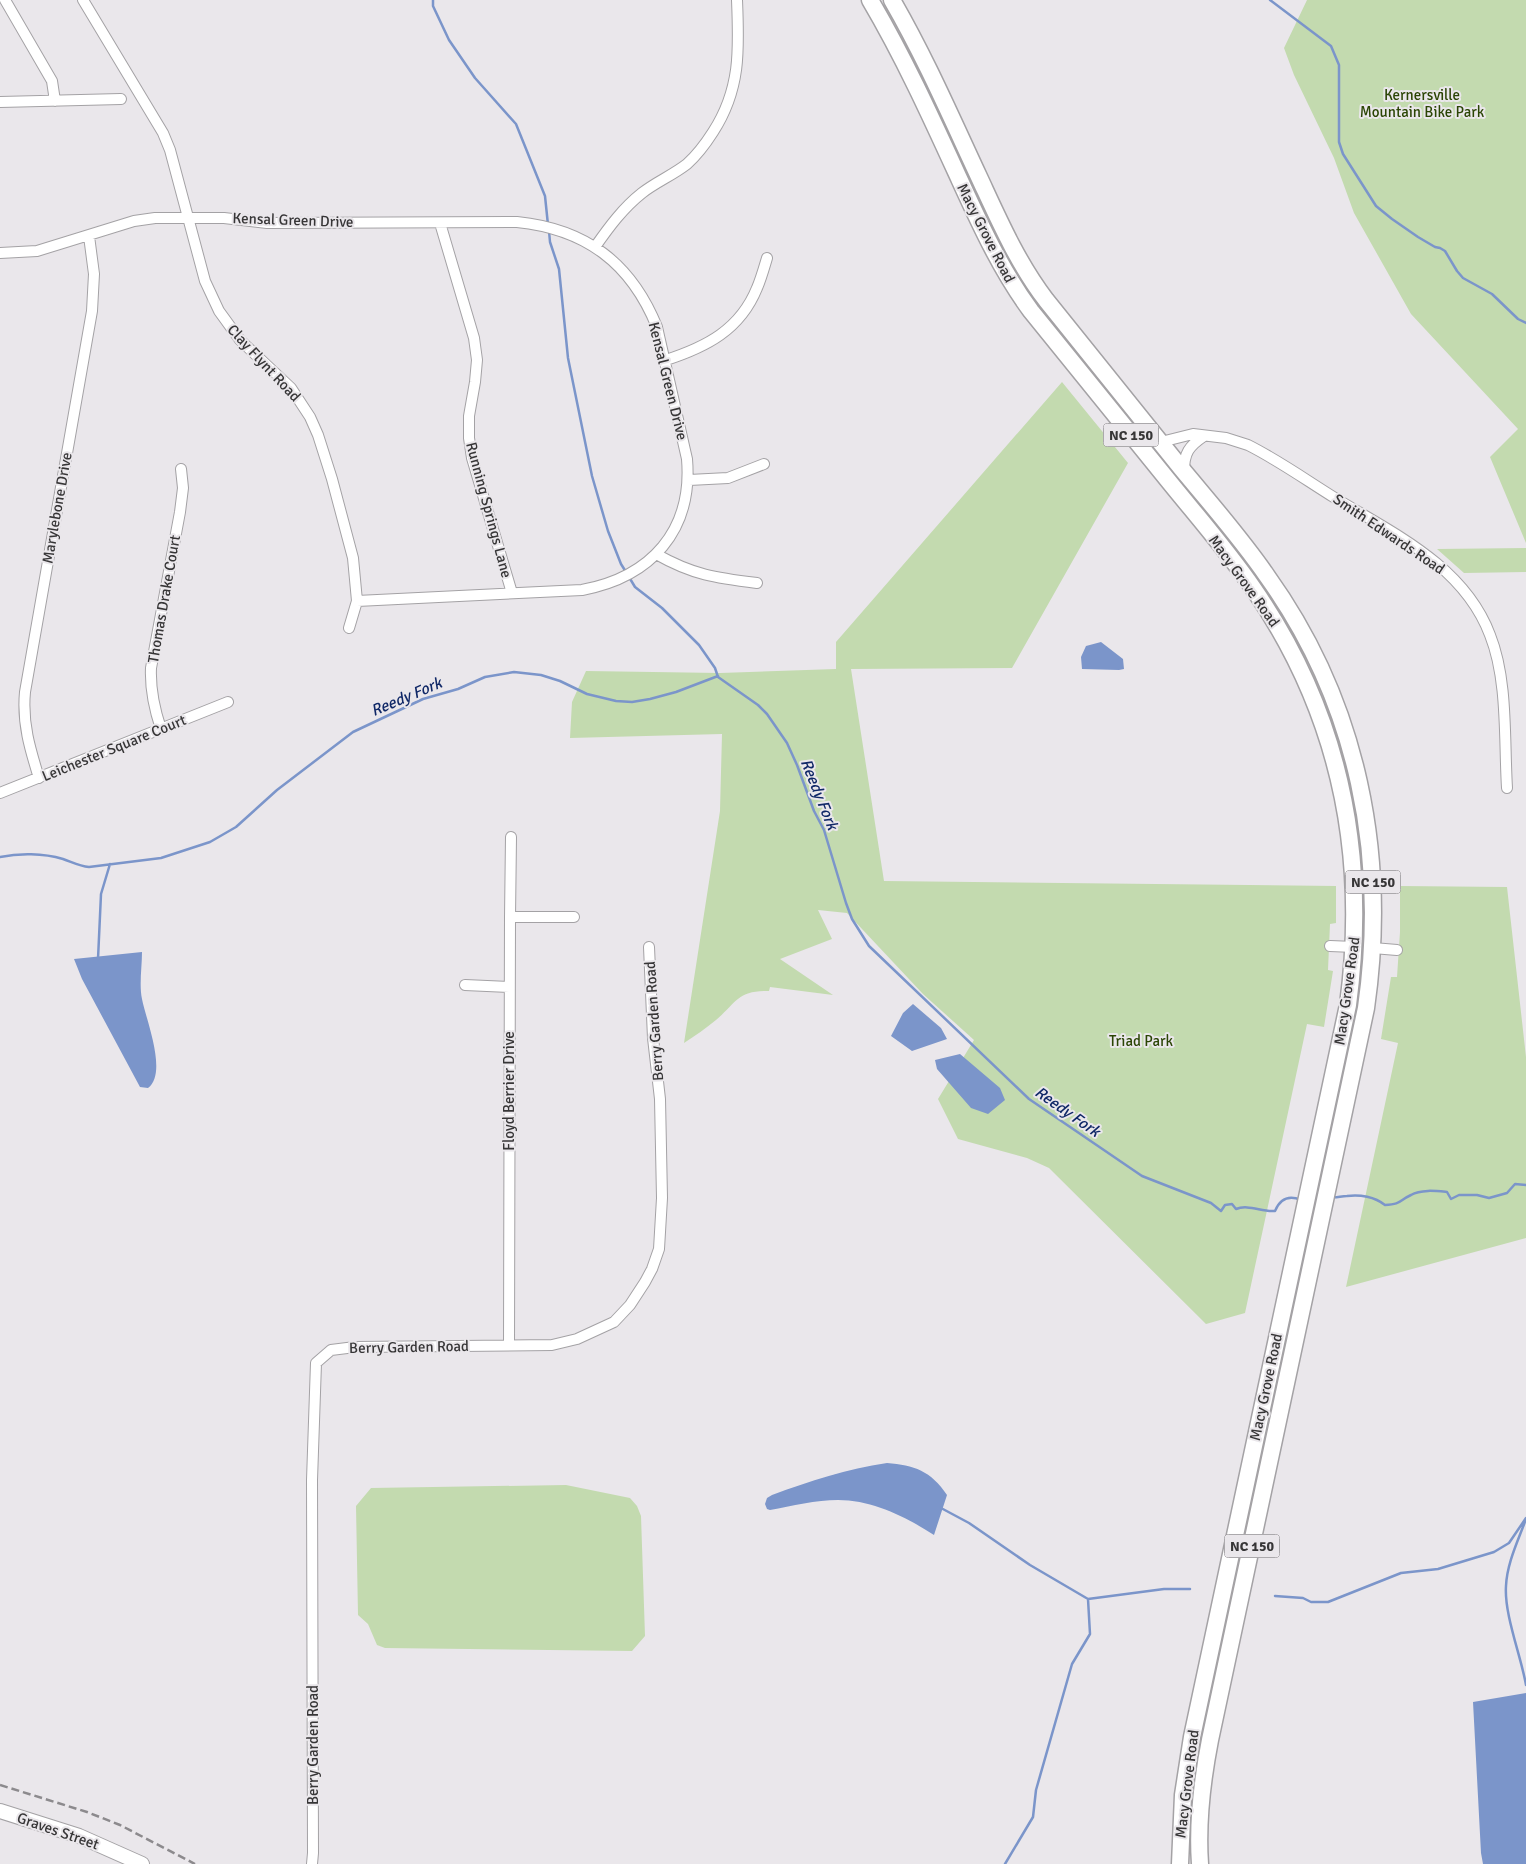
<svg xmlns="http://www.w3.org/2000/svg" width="1526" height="1864" font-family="Signika,sans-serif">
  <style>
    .green { fill: #c3daaf }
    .water { fill: #7b95ca }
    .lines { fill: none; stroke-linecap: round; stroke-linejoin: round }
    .stream { stroke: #7b95ca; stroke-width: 2.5 }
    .street-casing { stroke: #a4a2a5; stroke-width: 12 }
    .secondary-casing { stroke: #a4a2a5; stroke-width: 16 }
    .primary-casing { stroke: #a4a2a5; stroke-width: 19 }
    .street { stroke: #fff; stroke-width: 10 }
    .secondary { stroke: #fff; stroke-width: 14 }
    .primary { stroke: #fff; stroke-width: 16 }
    .rail { stroke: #8c8a8d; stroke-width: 2.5; stroke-dasharray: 8 4; stroke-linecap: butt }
    .labels { text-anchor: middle; stroke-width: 4; stroke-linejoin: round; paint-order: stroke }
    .shield { fill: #eae7eb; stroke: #6d6b6d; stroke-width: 1 }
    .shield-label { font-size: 14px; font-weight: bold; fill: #373637 }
    .park-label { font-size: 15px; fill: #2b4505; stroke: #eae7eb }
    .street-label { font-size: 15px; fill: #373637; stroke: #eae7eb }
    .water-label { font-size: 16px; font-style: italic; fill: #102867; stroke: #eae7eb }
  </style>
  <rect width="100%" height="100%" fill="#eae7eb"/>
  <path class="green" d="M1307 0H1526V543L1490 457 1518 429 1411 314 1354 213 1334 158 1294 75 1284 48Z
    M1062 382 1128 463 1012 668 851 669 884 881 1336 886V923L1330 924 1328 970 1333 971 1324 1027 1307 1024 1245 1313 1206 1324 1049 1168 1027 1158 958 1139 938 1099 974 1040 923 994 847 913 818 910 832 939 780 959 833 995 770 987 769 991C738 990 737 1002 716 1020 706 1028 695 1036 684 1043L720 811 722 734 570 738 572 702 586 671 720 673 836 669V642Z
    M1526 548V572L1464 573 1437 549Z
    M1400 886 1507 887 1526 1057V1238L1346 1287 1398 1043 1381 1039 1391 977H1397L1400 932Z
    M566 1485 630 1498 637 1506 641 1516 645 1636 632 1651 385 1648 377 1645 368 1624 358 1615 356 1506 371 1488Z"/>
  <path class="water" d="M1101 642 1123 659 1124 669 1119 670 1082 669 1081 657 1086 646Z
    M142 952C142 967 139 985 142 999 146 1020 168 1073 148 1088L140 1087 82 979 74 959Z
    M913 1004 941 1028 947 1039 912 1051 891 1036 903 1013Z
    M960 1054 1000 1088 1005 1100 988 1114 971 1108 937 1069 935 1060Z
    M887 1463C914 1465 931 1471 947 1495L934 1535C906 1517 873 1500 838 1500 816 1500 792 1506 770 1510L767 1509 765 1504 767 1498 772 1495C810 1481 847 1469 887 1463Z
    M1526 1693V1864H1483L1481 1853 1473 1702Z"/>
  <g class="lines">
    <path class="stream" d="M433 0V6L449 40 475 78 516 124 545 196 548 225
      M1270 0 1331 46 1339 65V142L1343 154 1376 206 1392 219 1418 237 1435 247 1440 248 1445 251 1457 271 1463 278 1492 294 1518 319 1526 323
      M549 231 550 242 559 269 568 358 592 476 608 531 621 564 626 572
      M629 577 635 587 662 608 699 645 715 668 718 677 758 705 767 714 787 743 797 765 814 811 824 830 846 903 852 919 869 946 1029 1099 1142 1176 1211 1203 1221 1211 1225 1205 1232 1204 1236 1209C1248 1204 1262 1212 1275 1211 1280 1199 1289 1195 1301 1200
      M0 857C19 853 43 853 63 859 72 862 79 866 89 867L161 858 210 842 236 827 277 790 353 732 423 699 458 689 485 677 514 672 541 675 560 681 587 694 616 701 632 702 650 699 676 692 718 676
      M98 959 101 894 110 864
      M1331 1197C1336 1198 1341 1196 1347 1196 1360 1194 1375 1197 1385 1205 1402 1204 1398 1201 1411 1195 1421 1189 1437 1191 1447 1192L1451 1199 1459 1195H1477L1489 1198 1507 1193 1515 1184 1526 1185
      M941 1508 969 1523 1030 1565 1088 1599 1164 1589H1190
      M1526 1519C1518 1541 1507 1563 1506 1586 1504 1614 1521 1656 1526 1685
      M1275 1596 1303 1598 1311 1602H1328L1401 1573 1438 1569 1494 1552 1509 1543 1526 1518
      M1005 1864 1033 1817 1036 1790 1072 1664 1090 1634 1088 1599"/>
    <defs>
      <path id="street" d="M5 0 52 81 55 101
        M83 0 163 133 170 150 205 281 219 311 240 340 291 388 310 417 318 435 332 479 353 558 357 601 349 628
        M0 102 121 99
        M440 223 474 338 477 360 475 382 469 416V438L472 458 512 593
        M595 247C609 227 623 208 642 193 656 182 673 175 687 164 697 155 706 143 713 132 741 89 739 49 737 0
        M0 253 37 251 134 221 155 218H224L267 223 517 222C586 229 631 263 657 327L687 459C693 531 651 577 582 590L357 601
        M666 360C706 347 740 330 757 288 761 279 764 268 767 258
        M1161 442 1193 434 1226 438 1248 445C1278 460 1306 480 1335 498 1394 534 1464 566 1490 635 1508 680 1504 739 1507 788
        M1184 471C1184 453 1189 446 1204 436
        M689 480 728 478 764 464
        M656 554C693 575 716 578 757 583
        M161 729C154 708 150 690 151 668L180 512 183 488 181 469
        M39 778C30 749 22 723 25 692L92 311 94 274 89 236
        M0 793 228 702
        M510 917H574
        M1330 946 1354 947
        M1373 948 1397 950
        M465 985 509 987
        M509 1345 510 917 511 837
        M312 1864 313 1853 312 1480 316 1363 331 1350 355 1347 552 1345 577 1339 614 1322 630 1305 645 1282 652 1269 659 1249 662 1198 660 1099 653 1038 649 947"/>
      <path id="secondary" d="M0 1811 79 1836 142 1864"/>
      <path id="primary" d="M870 0C903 56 930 115 957 174 979 222 1000 269 1031 311 1076 367 1121 423 1167 479 1196 515 1227 550 1253 588 1340 714 1368 855 1348 1005L1192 1737 1183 1795 1180 1864
        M892 0C925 57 951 117 979 177 999 220 1017 262 1046 300 1091 356 1136 412 1181 468 1210 503 1241 538 1267 576 1358 703 1388 855 1366 1008L1210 1740C1202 1781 1197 1822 1200 1864"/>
    </defs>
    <use href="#street" class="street-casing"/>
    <use href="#secondary" class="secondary-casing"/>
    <use href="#primary" class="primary-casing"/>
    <use href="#street" class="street"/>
    <use href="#secondary" class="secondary"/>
    <use href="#primary" class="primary"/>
    <path class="rail" d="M0 1785 87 1812 120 1825 195 1864"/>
  </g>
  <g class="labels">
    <g class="shield">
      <rect x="1103.5" y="423.5" width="55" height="23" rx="4"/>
      <rect x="1345.5" y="870.5" width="55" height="23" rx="4"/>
      <rect x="1224.5" y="1534.5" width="55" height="23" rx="4"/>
    </g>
    <g class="shield-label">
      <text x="1131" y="440">NC 150</text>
      <text x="1373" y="887">NC 150</text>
      <text x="1252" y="1551">NC 150</text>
    </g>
    <g class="park-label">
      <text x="1422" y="100">Kernersville<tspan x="1422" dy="17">Mountain Bike Park</tspan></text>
      <text x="1141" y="1046">Triad Park</text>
    </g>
    <g class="street-label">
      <text transform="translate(293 220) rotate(2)" y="5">Kensal Green Drive</text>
      <text transform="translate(986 233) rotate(63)" y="5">Macy Grove Road</text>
      <text transform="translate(264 363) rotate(47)" y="5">Clay Flynt Road</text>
      <text transform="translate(668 381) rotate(76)" y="5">Kensal Green Drive</text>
      <text transform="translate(57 508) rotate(-80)" y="5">Marylebone Drive</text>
      <text transform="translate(489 510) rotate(75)" y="5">Running Springs Lane</text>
      <text transform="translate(1389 534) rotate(34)" y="5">Smith Edwards Road</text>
      <text transform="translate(1244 581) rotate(54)" y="5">Macy Grove Road</text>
      <text transform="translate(164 599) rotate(-80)" y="5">Thomas Drake Court</text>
      <text transform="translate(114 748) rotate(-22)" y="5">Leichester Square Court</text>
      <text transform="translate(1347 991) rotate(-82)" y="5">Macy Grove Road</text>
      <text transform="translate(654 1021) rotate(-94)" y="5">Berry Garden Road</text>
      <text transform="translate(509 1091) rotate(-90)" y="5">Floyd Berrier Drive</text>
      <text transform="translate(409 1347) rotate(-1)" y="5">Berry Garden Road</text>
      <text transform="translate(1266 1387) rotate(-78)" y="5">Macy Grove Road</text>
      <text transform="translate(313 1745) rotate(-90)" y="5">Berry Garden Road</text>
      <text transform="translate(1187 1784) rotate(-83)" y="5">Macy Grove Road</text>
      <text transform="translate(58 1831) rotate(19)" y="5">Graves Street</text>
    </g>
    <g class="water-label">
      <text transform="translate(406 696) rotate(-23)" y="6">Reedy Fork</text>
      <text transform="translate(820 794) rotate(68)" y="6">Reedy Fork</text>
      <text transform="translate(1068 1111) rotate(35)" y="6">Reedy Fork</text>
    </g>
  </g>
</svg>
